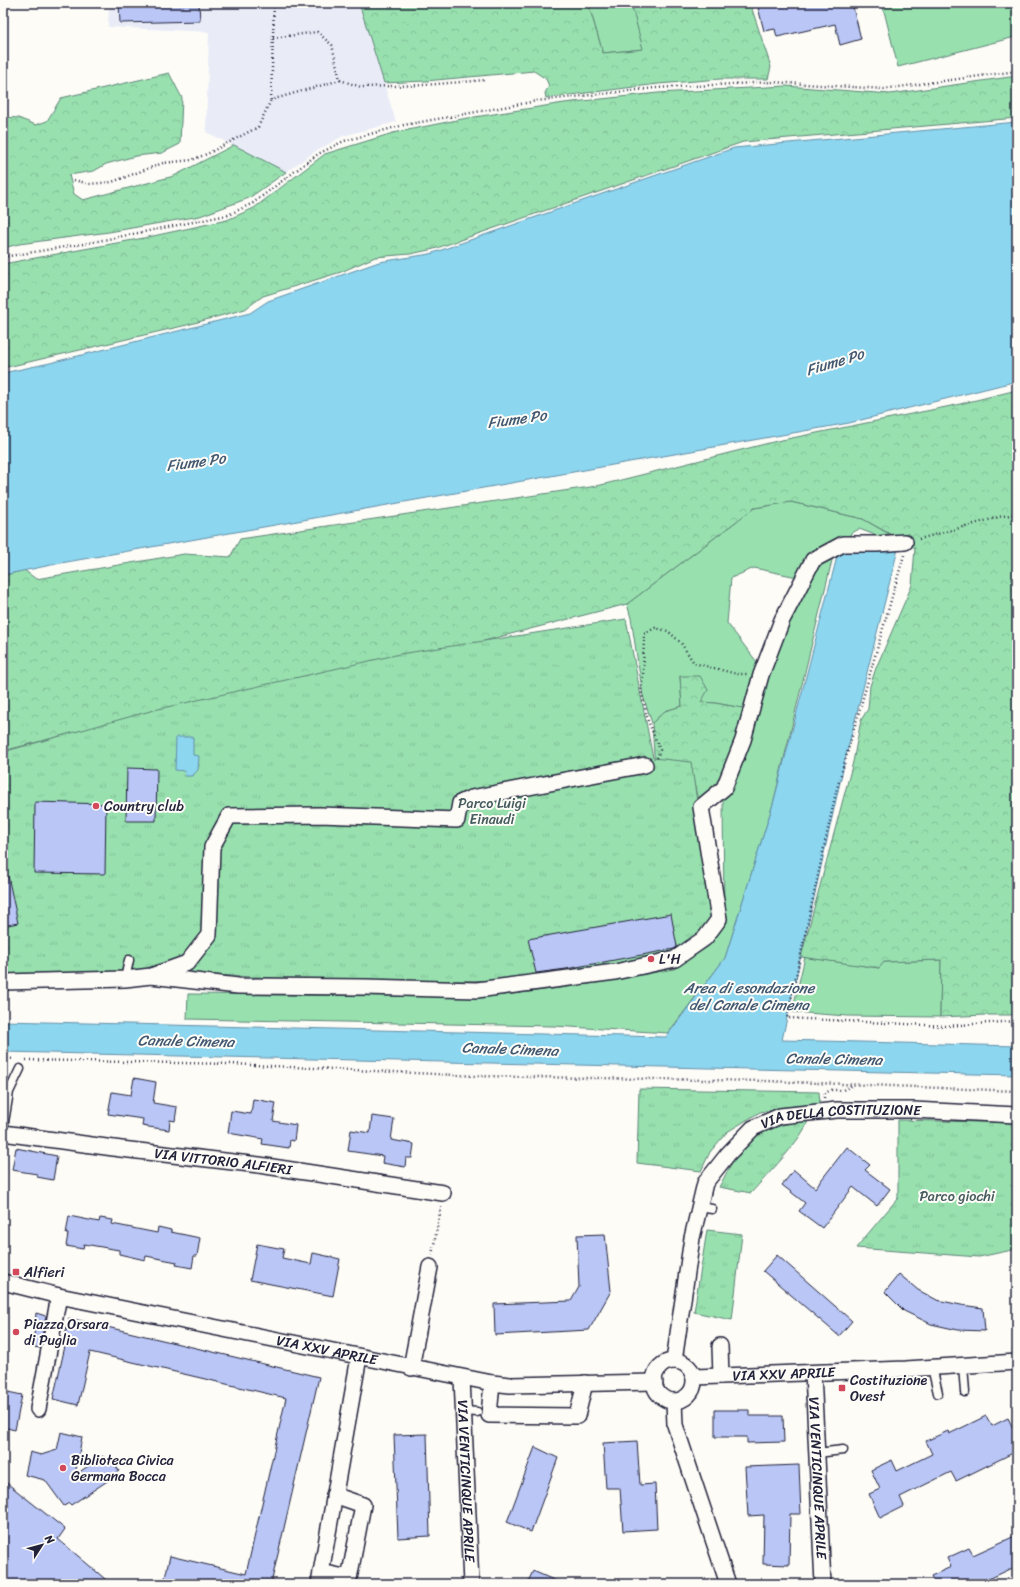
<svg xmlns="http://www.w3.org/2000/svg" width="1020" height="1587" font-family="Sriracha,sans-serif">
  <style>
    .built { fill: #e9ecf7 }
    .green { fill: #98e1af; stroke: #5d8275 }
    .forest { fill: url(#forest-crowns); stroke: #5d8275 }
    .park { fill: url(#park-tufts); stroke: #5d8275 }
    .water { fill: #8dd6ef; stroke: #628ea7 }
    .building { fill: #b9c6f6; stroke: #22223b }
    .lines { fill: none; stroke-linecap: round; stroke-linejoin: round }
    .service-casing { stroke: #22223b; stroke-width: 11 }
    .minor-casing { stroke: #22223b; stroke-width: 18 }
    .path { stroke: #22223b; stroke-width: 2.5; stroke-dasharray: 1 3; stroke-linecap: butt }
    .service { stroke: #fdfcf7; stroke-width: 8 }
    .minor { stroke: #fdfcf7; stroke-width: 15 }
    .poi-dot { fill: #d1495b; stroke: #fdfcf7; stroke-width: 1.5 }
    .labels { text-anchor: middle; stroke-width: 4; stroke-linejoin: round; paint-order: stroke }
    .park-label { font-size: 14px; fill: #455b5e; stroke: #fdfcf7 }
    .poi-label { font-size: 14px; fill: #22223b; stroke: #fdfcf7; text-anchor: start }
    .street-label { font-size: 14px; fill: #22223b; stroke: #fdfcf7 }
    .water-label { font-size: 15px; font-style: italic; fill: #425871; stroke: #fdfcf7 }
  </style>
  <defs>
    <pattern id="forest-crowns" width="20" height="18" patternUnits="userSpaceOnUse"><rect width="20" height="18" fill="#98e1af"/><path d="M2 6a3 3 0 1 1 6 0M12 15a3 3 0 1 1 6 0" fill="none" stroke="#83c197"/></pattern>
    <pattern id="park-tufts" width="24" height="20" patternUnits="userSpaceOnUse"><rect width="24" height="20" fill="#98e1af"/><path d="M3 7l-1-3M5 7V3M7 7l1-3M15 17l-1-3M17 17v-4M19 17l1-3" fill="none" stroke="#83c197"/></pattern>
  </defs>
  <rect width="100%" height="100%" fill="#fdfcf7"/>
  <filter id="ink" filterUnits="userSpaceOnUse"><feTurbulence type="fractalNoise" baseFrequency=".025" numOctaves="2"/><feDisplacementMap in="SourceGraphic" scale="8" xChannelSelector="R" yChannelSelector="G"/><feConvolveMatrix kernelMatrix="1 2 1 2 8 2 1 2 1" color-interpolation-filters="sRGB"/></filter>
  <g filter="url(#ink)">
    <path class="built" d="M109 3H359L396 122 343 136 313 153 286 172 206 132 209 32 108 27Z"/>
    <path class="green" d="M588 3H631L644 49 603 53Z
      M882 3H1017V36L1015 37 898 67Z
      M791 502 863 519 889 534 878 536 859 529 850 534 853 549 834 552 773 804 725 958 668 1033 554 1026 187 1019 188 994 398 996 505 995 583 985 674 969 709 946 724 920 723 800 746 744 797 577 754 568 731 578 727 623 760 666 748 709 715 703 700 702 680 676 682 706 665 711 652 723 643 696 631 618 627 604 754 508Z
      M805 957 879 968 883 962 941 960 940 1017 847 1016 792 1012Z"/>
    <path class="forest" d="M359 3H588L603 53 643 49 631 3H750L771 67 768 79H720L658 84 546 98 545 93 549 86 546 79 534 71 425 81 384 83Z
      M169 73 182 98 180 144 162 153 136 156 106 164 94 171 69 175 74 194 83 200 174 176 234 145 286 172 249 198 200 216 109 232 19 244 3 248V117L18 118 36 125 47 121 61 98Z
      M1017 76V118L743 142 434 249 410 254 375 257 341 272 263 296 245 309 187 325 3 368V264L144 238 227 220 254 208 325 154 393 133 462 119 564 103 658 93 786 86 890 94Z
      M1017 390V1015H986L940 1017 941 960 884 962 879 968 801 957 853 762 861 720 868 709 870 686 876 668 912 585 915 548 863 519 791 502 754 508 627 604 410 660 103 725 3 751V576L24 570 36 579 184 554 230 557 240 539 597 486 777 441 956 405Z
      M680 676H700L708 690 701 702 715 703 748 709 721 785 698 801 690 764 655 770 652 723 665 711 682 706Z"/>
    <path class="park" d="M626 619 653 758 691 762 715 918 693 943 662 959 505 980 369 983 195 974 3 976V752L154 710 400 654Z
      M639 1089 819 1092 820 1104 787 1107 760 1112 727 1132 710 1152 701 1171 637 1163Z
      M808 1120C804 1138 765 1177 751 1193L719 1187C725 1177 735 1154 743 1147 761 1129 784 1123 808 1120Z
      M898 1120 1017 1123V1249L979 1257 856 1248 898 1198Z
      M707 1230 742 1234 732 1320 694 1312Z"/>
    <path class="water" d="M1017 122V381L849 423 61 563 3 575V373L50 363 250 313 268 301 379 262 430 254 734 148Z
      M839 549H898L845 760 782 1040 1017 1046V1075L3 1052V1021L666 1037 725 958 773 804Z
      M176 737H193V755L199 756 198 770 192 776H185L184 771 175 770Z"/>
    <path class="building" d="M119 3H199L200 21 120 23Z
      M757 3H852L861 39 840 45 835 24 777 37 775 29 764 31Z
      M127 768 157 769 156 821H126Z
      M35 802 106 804 105 874 34 873Z
      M3 876H8L18 923 3 926Z
      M671 914 677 947 674 949 566 969 536 973 528 939Z
      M134 1078 156 1082 153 1103 177 1107 175 1121 170 1120 169 1130 142 1126 143 1119 108 1114 112 1092 131 1095Z
      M253 1099 276 1103 273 1121 296 1125 294 1141 290 1140 289 1148 262 1144 263 1139 228 1133 231 1111 251 1114Z
      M372 1116 394 1119 391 1140 414 1144 412 1158H406L405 1167 382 1163 383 1156 348 1151 351 1130 370 1133Z
      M847 1147 870 1165 865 1170 890 1189 877 1206 853 1187 822 1228 799 1211 805 1203 782 1185 794 1170 815 1188Z
      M16 1148 57 1156 53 1180 37 1177V1174L12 1170Z
      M69 1216 99 1222 100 1218 113 1220 112 1224 157 1233 158 1227 171 1230V1232L200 1238 197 1256H194L192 1268 176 1265 177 1262 146 1256 145 1260 119 1254V1250L84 1244 83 1249 66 1246 68 1234H66Z
      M605 1234 611 1291 589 1330 495 1335 494 1304 571 1301 579 1287 577 1235Z
      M257 1244 284 1249 282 1258 311 1264 313 1253 340 1259 333 1296 250 1280Z
      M777 1255 852 1321 839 1336 763 1271Z
      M899 1274 918 1290 937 1300 961 1305 983 1308 985 1331 958 1330 931 1324 904 1311 885 1292Z
      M36 1313 46 1316 40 1348 33 1347Z
      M69 1318 319 1377 271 1584H174L164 1582 170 1556 246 1574 286 1398 90 1352 78 1405 53 1399 65 1346 63 1345Z
      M3 1391 22 1395 15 1430 3 1427Z
      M715 1410H749V1416H783L784 1442 747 1443V1437H715Z
      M986 1416 992 1426 1008 1418 1017 1436V1451L956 1481 951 1472 900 1497 904 1506 880 1518 869 1494 880 1489 871 1470 892 1460 897 1471 932 1454 926 1441 948 1431 949 1434Z
      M61 1432 82 1437 75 1475 103 1456 106 1461 111 1458 119 1471 114 1474 115 1476 71 1505 69 1503 64 1506 45 1480 25 1475 30 1452 41 1455 57 1450Z
      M427 1434 430 1536 398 1538 394 1435Z
      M637 1441 640 1485 655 1484 657 1529 623 1531 620 1488H606L603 1443Z
      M535 1447 558 1458 531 1532 507 1522Z
      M799 1465 801 1514H790L789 1565 763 1564 764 1515 748 1516 745 1467Z
      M3 1480 65 1529 58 1539 111 1584H3Z
      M1017 1535V1566L978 1584H935L931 1576 951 1567 947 1558 969 1548 973 1555Z
      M533 1571 563 1584H527Z"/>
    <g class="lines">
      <defs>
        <path id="service" d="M125 979 129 960
          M3 1128 9 1092 20 1069
          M699 1207 712 1209
          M963 1365 965 1392
          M932 1367 938 1393
          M464 1411 477 1412
          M817 1453 843 1450"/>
        <g id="minor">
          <path d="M151 976 238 986 365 987 477 990 615 972 675 959 705 938 719 919 701 807 724 788 743 740 761 675 782 620 813 560 843 544H877L905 542"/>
          <path d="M3 982 125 979 151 976 187 963 209 935 212 847 229 816 320 815 457 820 460 803 471 798 645 765"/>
          <path id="s1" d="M3 1133 121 1149 259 1165 443 1193"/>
          <path id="s2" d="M3 1282 59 1296 492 1383 510 1385 655 1382"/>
          <path d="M720 1346 721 1376"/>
          <path id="s3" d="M674 1361 692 1238 705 1183 728 1154 753 1128 780 1116 837 1110H913L1017 1115"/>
          <circle cx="674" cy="1381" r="20"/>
          <path d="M411 1368 430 1267"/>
          <path id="s4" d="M813 1373 823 1584"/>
          <path id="s5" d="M694 1377 906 1369 1017 1362"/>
          <path id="s6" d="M462 1378 471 1584"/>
          <path d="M492 1383 489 1415 577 1416 585 1383"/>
          <path d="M674 1401 675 1425 728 1584"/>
          <path d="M38 1409 59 1296"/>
          <path d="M334 1495 363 1505 348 1584"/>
          <path d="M321 1572 349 1578"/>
          <path d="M319 1584 359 1357"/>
        </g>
      </defs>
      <use href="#service" class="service-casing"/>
      <use href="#minor" class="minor-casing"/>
      <path class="path" d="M273 38 317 32 332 45 340 80 271 100 274 3
        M340 80 361 87 424 85 486 80
        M74 180 89 184 112 182 163 163 192 160 209 153 258 127 271 100
        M3 257 83 244 228 215 253 203 318 154 344 141 404 125 537 101 655 88 773 82 884 89 1017 71
        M919 539 1003 516 1017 514
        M904 555 836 792 787 1018 946 1026 1017 1021
        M657 758 660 750 648 721 641 690 643 676 644 634 655 628 668 631 681 643 694 663 737 674H748
        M3 1058 15 1059
        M26 1060 231 1064 476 1076 767 1081 1017 1091
        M824 1098 825 1093 831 1090H843L853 1085
        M432 1255 441 1207"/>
      <use href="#service" class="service"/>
      <use href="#minor" class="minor"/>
    </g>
  </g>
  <g class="poi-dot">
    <circle cx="96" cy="806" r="4"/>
    <circle cx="651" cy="959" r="4"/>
    <rect x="12" y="1268" width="8" height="8" rx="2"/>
    <circle cx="16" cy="1332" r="4"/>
    <rect x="838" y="1384" width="8" height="8" rx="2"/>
    <circle cx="63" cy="1468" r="4"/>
  </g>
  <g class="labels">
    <g class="park-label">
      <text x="492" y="808">Parco Luigi<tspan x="492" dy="16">Einaudi</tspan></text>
      <text x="957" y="1201">Parco giochi</text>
    </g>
    <g class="poi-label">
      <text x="104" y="811">Country club</text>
      <text x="659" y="964">L'H</text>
      <text x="24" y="1277">Alfieri</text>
      <text x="24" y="1329">Piazza Orsara<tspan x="24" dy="16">di Puglia</tspan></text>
      <text x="850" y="1385">Costituzione<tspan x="850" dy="16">Ovest</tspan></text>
      <text x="71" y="1465">Biblioteca Civica<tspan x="71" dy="16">Germana Bocca</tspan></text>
    </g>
    <g class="street-label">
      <text dy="5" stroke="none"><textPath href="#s3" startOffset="344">VIA DELLA COSTITUZIONE</textPath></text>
      <text dy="5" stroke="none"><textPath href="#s1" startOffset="222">VIA VITTORIO ALFIERI</textPath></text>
      <text dy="5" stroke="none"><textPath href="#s2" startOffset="331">VIA XXV APRILE</textPath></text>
      <text dy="5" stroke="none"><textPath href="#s5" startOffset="90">VIA XXV APRILE</textPath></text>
      <text dy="5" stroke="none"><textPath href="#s4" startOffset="105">VIA VENTICINQUE APRILE</textPath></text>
      <text dy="5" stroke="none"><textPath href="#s6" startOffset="103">VIA VENTICINQUE APRILE</textPath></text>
    </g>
    <g class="water-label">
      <text transform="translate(835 362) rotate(-17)" y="5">Fiume Po</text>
      <text transform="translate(517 419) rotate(-8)" y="5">Fiume Po</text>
      <text transform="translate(196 462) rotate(-8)" y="5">Fiume Po</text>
      <text x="749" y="993">Area di esondazione<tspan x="749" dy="17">del Canale Cimena</tspan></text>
      <text transform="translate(186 1041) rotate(1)" y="5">Canale Cimena</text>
      <text transform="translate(510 1049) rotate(2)" y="5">Canale Cimena</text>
      <text transform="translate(834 1059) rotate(1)" y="5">Canale Cimena</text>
    </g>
  </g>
  <rect width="1020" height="1587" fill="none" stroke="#fdfcf7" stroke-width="16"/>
  <rect x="8" y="8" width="1004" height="1571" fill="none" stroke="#22223b" stroke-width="1.5" filter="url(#ink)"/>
  <g transform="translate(42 1545) rotate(54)" stroke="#fdfcf7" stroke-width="3" paint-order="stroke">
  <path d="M0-3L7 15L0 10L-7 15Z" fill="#22223b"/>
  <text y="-6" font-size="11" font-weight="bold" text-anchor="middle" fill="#22223b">N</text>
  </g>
</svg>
